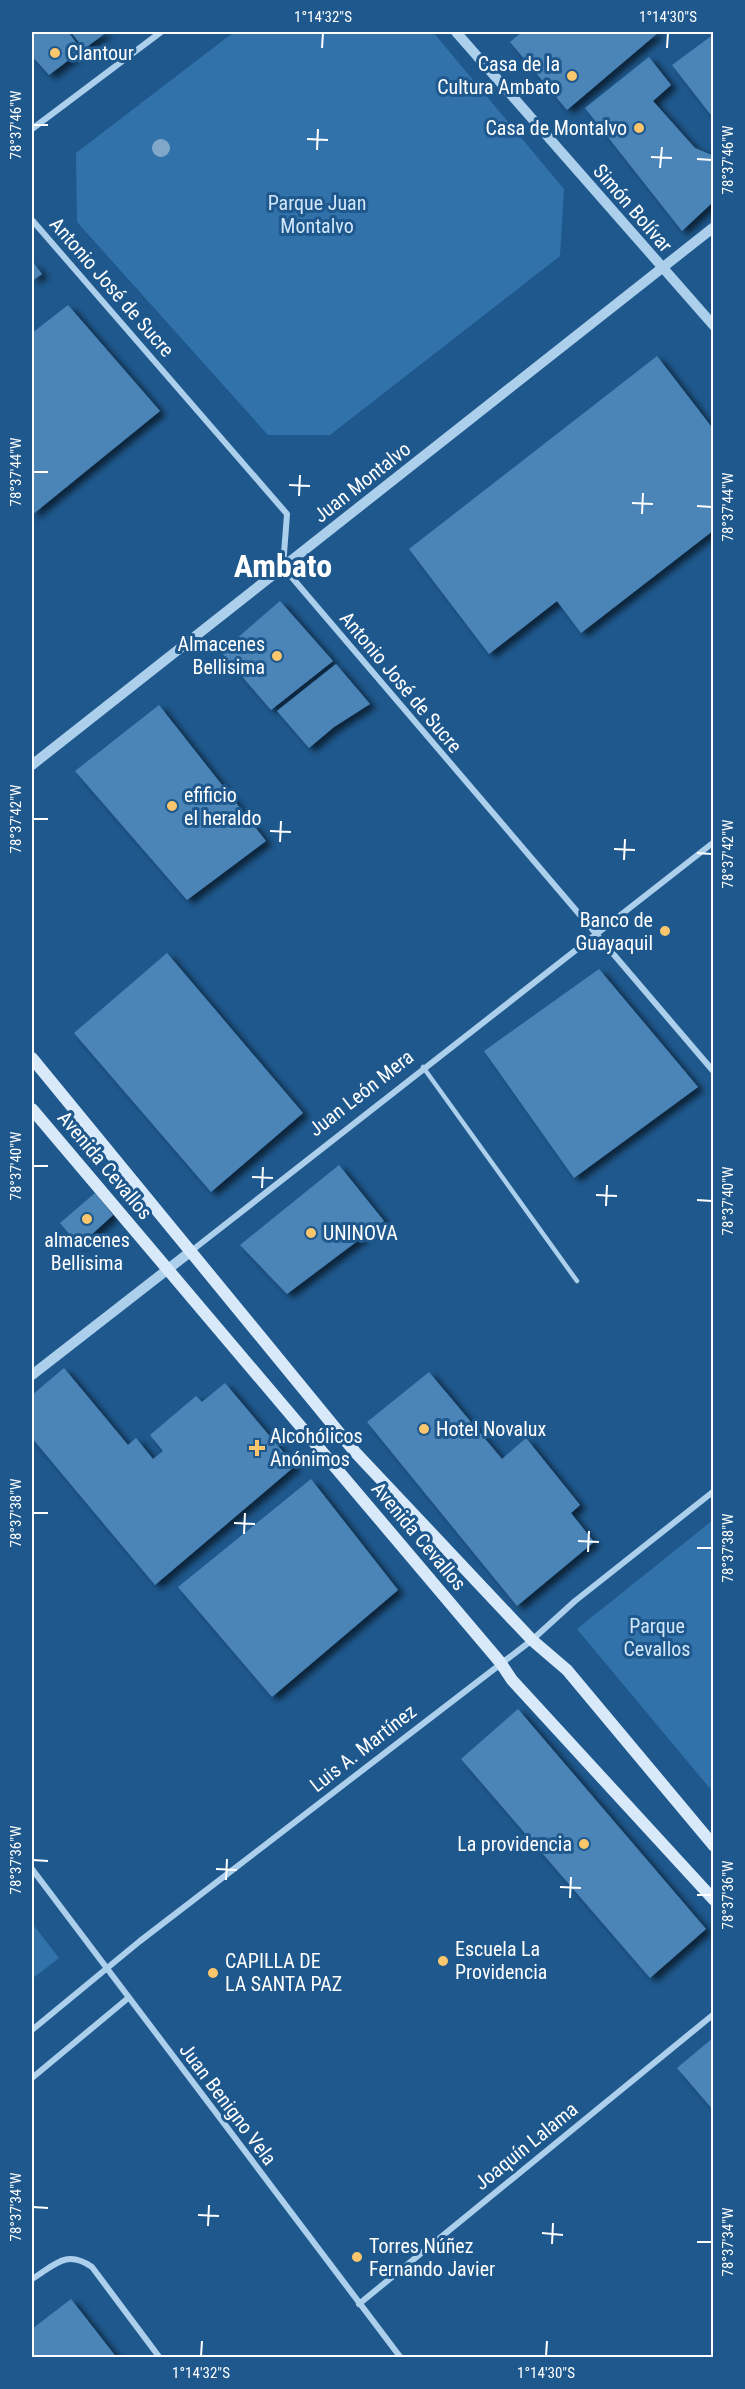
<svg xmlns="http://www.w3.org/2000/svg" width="745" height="2389" font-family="'Roboto Condensed',sans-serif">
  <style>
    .green { fill: #3272ab }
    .building { fill: #4b84b7; filter: url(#shadow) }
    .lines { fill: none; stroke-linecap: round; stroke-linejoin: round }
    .service { stroke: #accfec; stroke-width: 4.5 }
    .minor { stroke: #accfec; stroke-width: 6 }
    .tertiary { stroke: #accfec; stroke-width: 10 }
    .secondary { stroke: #d8e9f9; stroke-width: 12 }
    .tree { fill: #81a7c8 }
    .ticks { fill: none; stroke: #fff; stroke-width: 2 }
    .poi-dot { fill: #fbc66c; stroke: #1e588d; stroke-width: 2 }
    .labels { text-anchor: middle; stroke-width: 6; stroke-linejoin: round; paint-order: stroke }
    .poi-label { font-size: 20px; fill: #fff; stroke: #1e588d; text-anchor: start }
    .park-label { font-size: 20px; fill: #d2e7f9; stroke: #1e588d }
    .street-label { font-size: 20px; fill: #fff; stroke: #1e588d }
    .town-label { font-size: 32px; font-weight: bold; fill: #fff; stroke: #1e588d }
    .neatline { fill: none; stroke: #fff; stroke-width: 2 }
    .ticks-label { font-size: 15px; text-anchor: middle; fill: #fff }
  </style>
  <defs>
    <filter id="shadow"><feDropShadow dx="6" dy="4" stdDeviation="3" flood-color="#0009"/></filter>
  </defs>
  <rect width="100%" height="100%" fill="#1e588d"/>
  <path class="green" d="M234 32H433L564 189 560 256 330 435H268L77 222 76 153Z
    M713 1520V1792L577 1629Z
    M32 1923 59 1958 32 1979Z"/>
  <path class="building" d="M32 32H68L82 50 49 75 32 56Z
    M71 32H107L84 49Z
    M522 32H659L567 110 510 42Z
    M714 34V119L672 65Z
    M649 57 671 85 653 101 695 148 714 156V201L682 231 585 108Z
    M32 261 42 274 32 281Z
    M68 305 160 411 32 515V333Z
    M657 356 714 430V530L581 633 557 601 489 654 409 549Z
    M280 601 333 661 271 710 221 652Z
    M336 664 370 704 334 727 309 748 277 711Z
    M159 705 266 841 187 900 75 771Z
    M167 953 303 1113 211 1192 74 1033Z
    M599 969 698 1087 574 1178 484 1051Z
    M339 1165 384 1221 287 1294 240 1245Z
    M95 1193 113 1215 79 1246 60 1223Z
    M64 1368 128 1445 136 1438 153 1459 163 1451 150 1435 196 1396 202 1402 225 1383 295 1466 155 1585 32 1438V1395Z
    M429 1372 502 1459 526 1438 580 1505 571 1513 594 1542 517 1606 367 1422Z
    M311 1479 398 1590 272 1697 178 1587Z
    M518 1709 706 1929 650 1978 461 1759Z
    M714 2037V2111L677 2068Z
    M71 2299 117 2358H32V2329Z"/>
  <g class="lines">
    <path class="service" d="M423 1067 577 1281"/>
    <path class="minor" d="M32 129 161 32
      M32 220 287 514 283 567 714 1072
      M190 1252 714 842
      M32 1869 401 2358
      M32 2030 140 1941 532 1640 575 1601 714 1491
      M32 2078 127 1999
      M32 2279C55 2265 66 2249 92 2267L160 2358
      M359 2304 714 2014"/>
    <path class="tertiary" d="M456 32 714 326
      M32 765 714 227
      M32 1375 190 1252"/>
    <path class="secondary" d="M32 1058 355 1452 532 1640 567 1670 714 1846
      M32 1109 500 1662 512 1680 714 1900"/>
  </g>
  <circle class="tree" cx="161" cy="148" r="9"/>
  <path class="ticks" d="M322 48 323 33M667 48 668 33M33 125H48M307 139 328 140M317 150 318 129M651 157 672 158M697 159 712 160M660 168 662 147M33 472H48M289 485 310 486M299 496 300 475M632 503 653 504M697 506 712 507M642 514 643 493M33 819H48M270 831 291 832M280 842 281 821M614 849 635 850M697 853 712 854M624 860 625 839M33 1166H48M252 1177 273 1178M262 1188 263 1167M596 1195 617 1196M697 1200 712 1201M606 1206 607 1185M33 1513H48M234 1523 255 1524M244 1534 245 1513M578 1541 599 1542M697 1548H712M588 1552 589 1531M33 1860 48 1861M216 1869 237 1870M226 1880 227 1859M560 1887 581 1888M697 1895H712M570 1898 571 1877M33 2207 48 2208M198 2215 219 2216M208 2226 209 2205M542 2233 563 2235M697 2242H712M552 2244 553 2223M201 2356 202 2341M546 2356 547 2341"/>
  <g class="poi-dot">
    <circle cx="55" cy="53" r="6"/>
    <circle cx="572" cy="76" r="6"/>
    <circle cx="639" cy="128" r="6"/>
    <circle cx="277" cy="656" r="6"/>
    <circle cx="172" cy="806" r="6"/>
    <circle cx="665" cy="931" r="6"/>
    <circle cx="87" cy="1219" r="6"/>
    <circle cx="311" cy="1233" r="6"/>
    <circle cx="424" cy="1429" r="6"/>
    <path d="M254 1439h6v6h6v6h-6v6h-6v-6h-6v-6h6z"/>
    <circle cx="584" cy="1844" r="6"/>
    <circle cx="443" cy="1961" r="6"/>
    <circle cx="213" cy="1973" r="6"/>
    <circle cx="357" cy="2257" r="6"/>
  </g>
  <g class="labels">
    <g class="poi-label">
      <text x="67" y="60">Clantour</text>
      <text x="560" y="71" text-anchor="end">Casa de la<tspan x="560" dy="23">Cultura Ambato</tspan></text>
      <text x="627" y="135" text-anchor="end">Casa de Montalvo</text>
      <text x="265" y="651" text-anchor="end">Almacenes<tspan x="265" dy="23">Bellisima</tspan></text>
      <text x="184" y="802">efificio<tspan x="184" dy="23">el heraldo</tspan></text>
      <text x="653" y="927" text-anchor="end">Banco de<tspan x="653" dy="23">Guayaquil</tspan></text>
      <text x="323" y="1240">UNINOVA</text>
      <text x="87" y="1247" text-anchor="middle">almacenes<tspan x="87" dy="23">Bellisima</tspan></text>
      <text x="436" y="1436">Hotel Novalux</text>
      <text x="270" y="1443">Alcohólicos<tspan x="270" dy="23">Anónimos</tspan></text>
      <text x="572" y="1851" text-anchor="end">La providencia</text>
      <text x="455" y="1956">Escuela La<tspan x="455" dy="23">Providencia</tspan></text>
      <text x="225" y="1968">CAPILLA DE<tspan x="225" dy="23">LA SANTA PAZ</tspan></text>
      <text x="369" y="2253">Torres Núñez<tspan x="369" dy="23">Fernando Javier</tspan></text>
    </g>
    <g class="park-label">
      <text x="317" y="210">Parque Juan<tspan x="317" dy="23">Montalvo</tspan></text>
      <text x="657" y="1633">Parque<tspan x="657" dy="23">Cevallos</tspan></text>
    </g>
    <g class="street-label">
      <text transform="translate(633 208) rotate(49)" y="7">Simón Bolívar</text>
      <text transform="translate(112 287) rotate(49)" y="7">Antonio José de Sucre</text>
      <text transform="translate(362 482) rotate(-38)" y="7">Juan Montalvo</text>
      <text transform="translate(401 682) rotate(50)" y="7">Antonio José de Sucre</text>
      <text transform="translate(361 1093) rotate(-38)" y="7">Juan León Mera</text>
      <text transform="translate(105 1165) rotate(50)" y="7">Avenida Cevallos</text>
      <text transform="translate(419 1536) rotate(50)" y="7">Avenida Cevallos</text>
      <text transform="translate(363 1748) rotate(-38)" y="7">Luis A. Martínez</text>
      <text transform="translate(228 2104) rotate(53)" y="7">Juan Benigno Vela</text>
      <text transform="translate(526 2146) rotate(-39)" y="7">Joaquín Lalama</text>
    </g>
    <g class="town-label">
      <text x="283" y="577">Ambato</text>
    </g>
  </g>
  <rect width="745" height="2389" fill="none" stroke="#1e588d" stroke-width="66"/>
  <rect x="33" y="33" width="679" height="2323" class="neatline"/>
  <g class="ticks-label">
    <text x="323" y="22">1°14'32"S</text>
    <text x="668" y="22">1°14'30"S</text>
    <text transform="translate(16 125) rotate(-90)" y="5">78°37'46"W</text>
    <text transform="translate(728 160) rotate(-90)" y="5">78°37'46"W</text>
    <text transform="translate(16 472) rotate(-90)" y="5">78°37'44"W</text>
    <text transform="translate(728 507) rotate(-90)" y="5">78°37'44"W</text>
    <text transform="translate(16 819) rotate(-90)" y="5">78°37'42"W</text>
    <text transform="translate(728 854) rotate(-90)" y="5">78°37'42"W</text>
    <text transform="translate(16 1166) rotate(-90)" y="5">78°37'40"W</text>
    <text transform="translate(728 1201) rotate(-90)" y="5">78°37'40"W</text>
    <text transform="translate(16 1513) rotate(-90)" y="5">78°37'38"W</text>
    <text transform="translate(728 1548) rotate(-90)" y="5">78°37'38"W</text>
    <text transform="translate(16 1860) rotate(-90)" y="5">78°37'36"W</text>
    <text transform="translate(728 1895) rotate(-90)" y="5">78°37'36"W</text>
    <text transform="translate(16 2207) rotate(-90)" y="5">78°37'34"W</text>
    <text transform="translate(728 2242) rotate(-90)" y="5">78°37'34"W</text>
    <text x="201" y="2378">1°14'32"S</text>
    <text x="546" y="2378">1°14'30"S</text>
  </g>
</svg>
